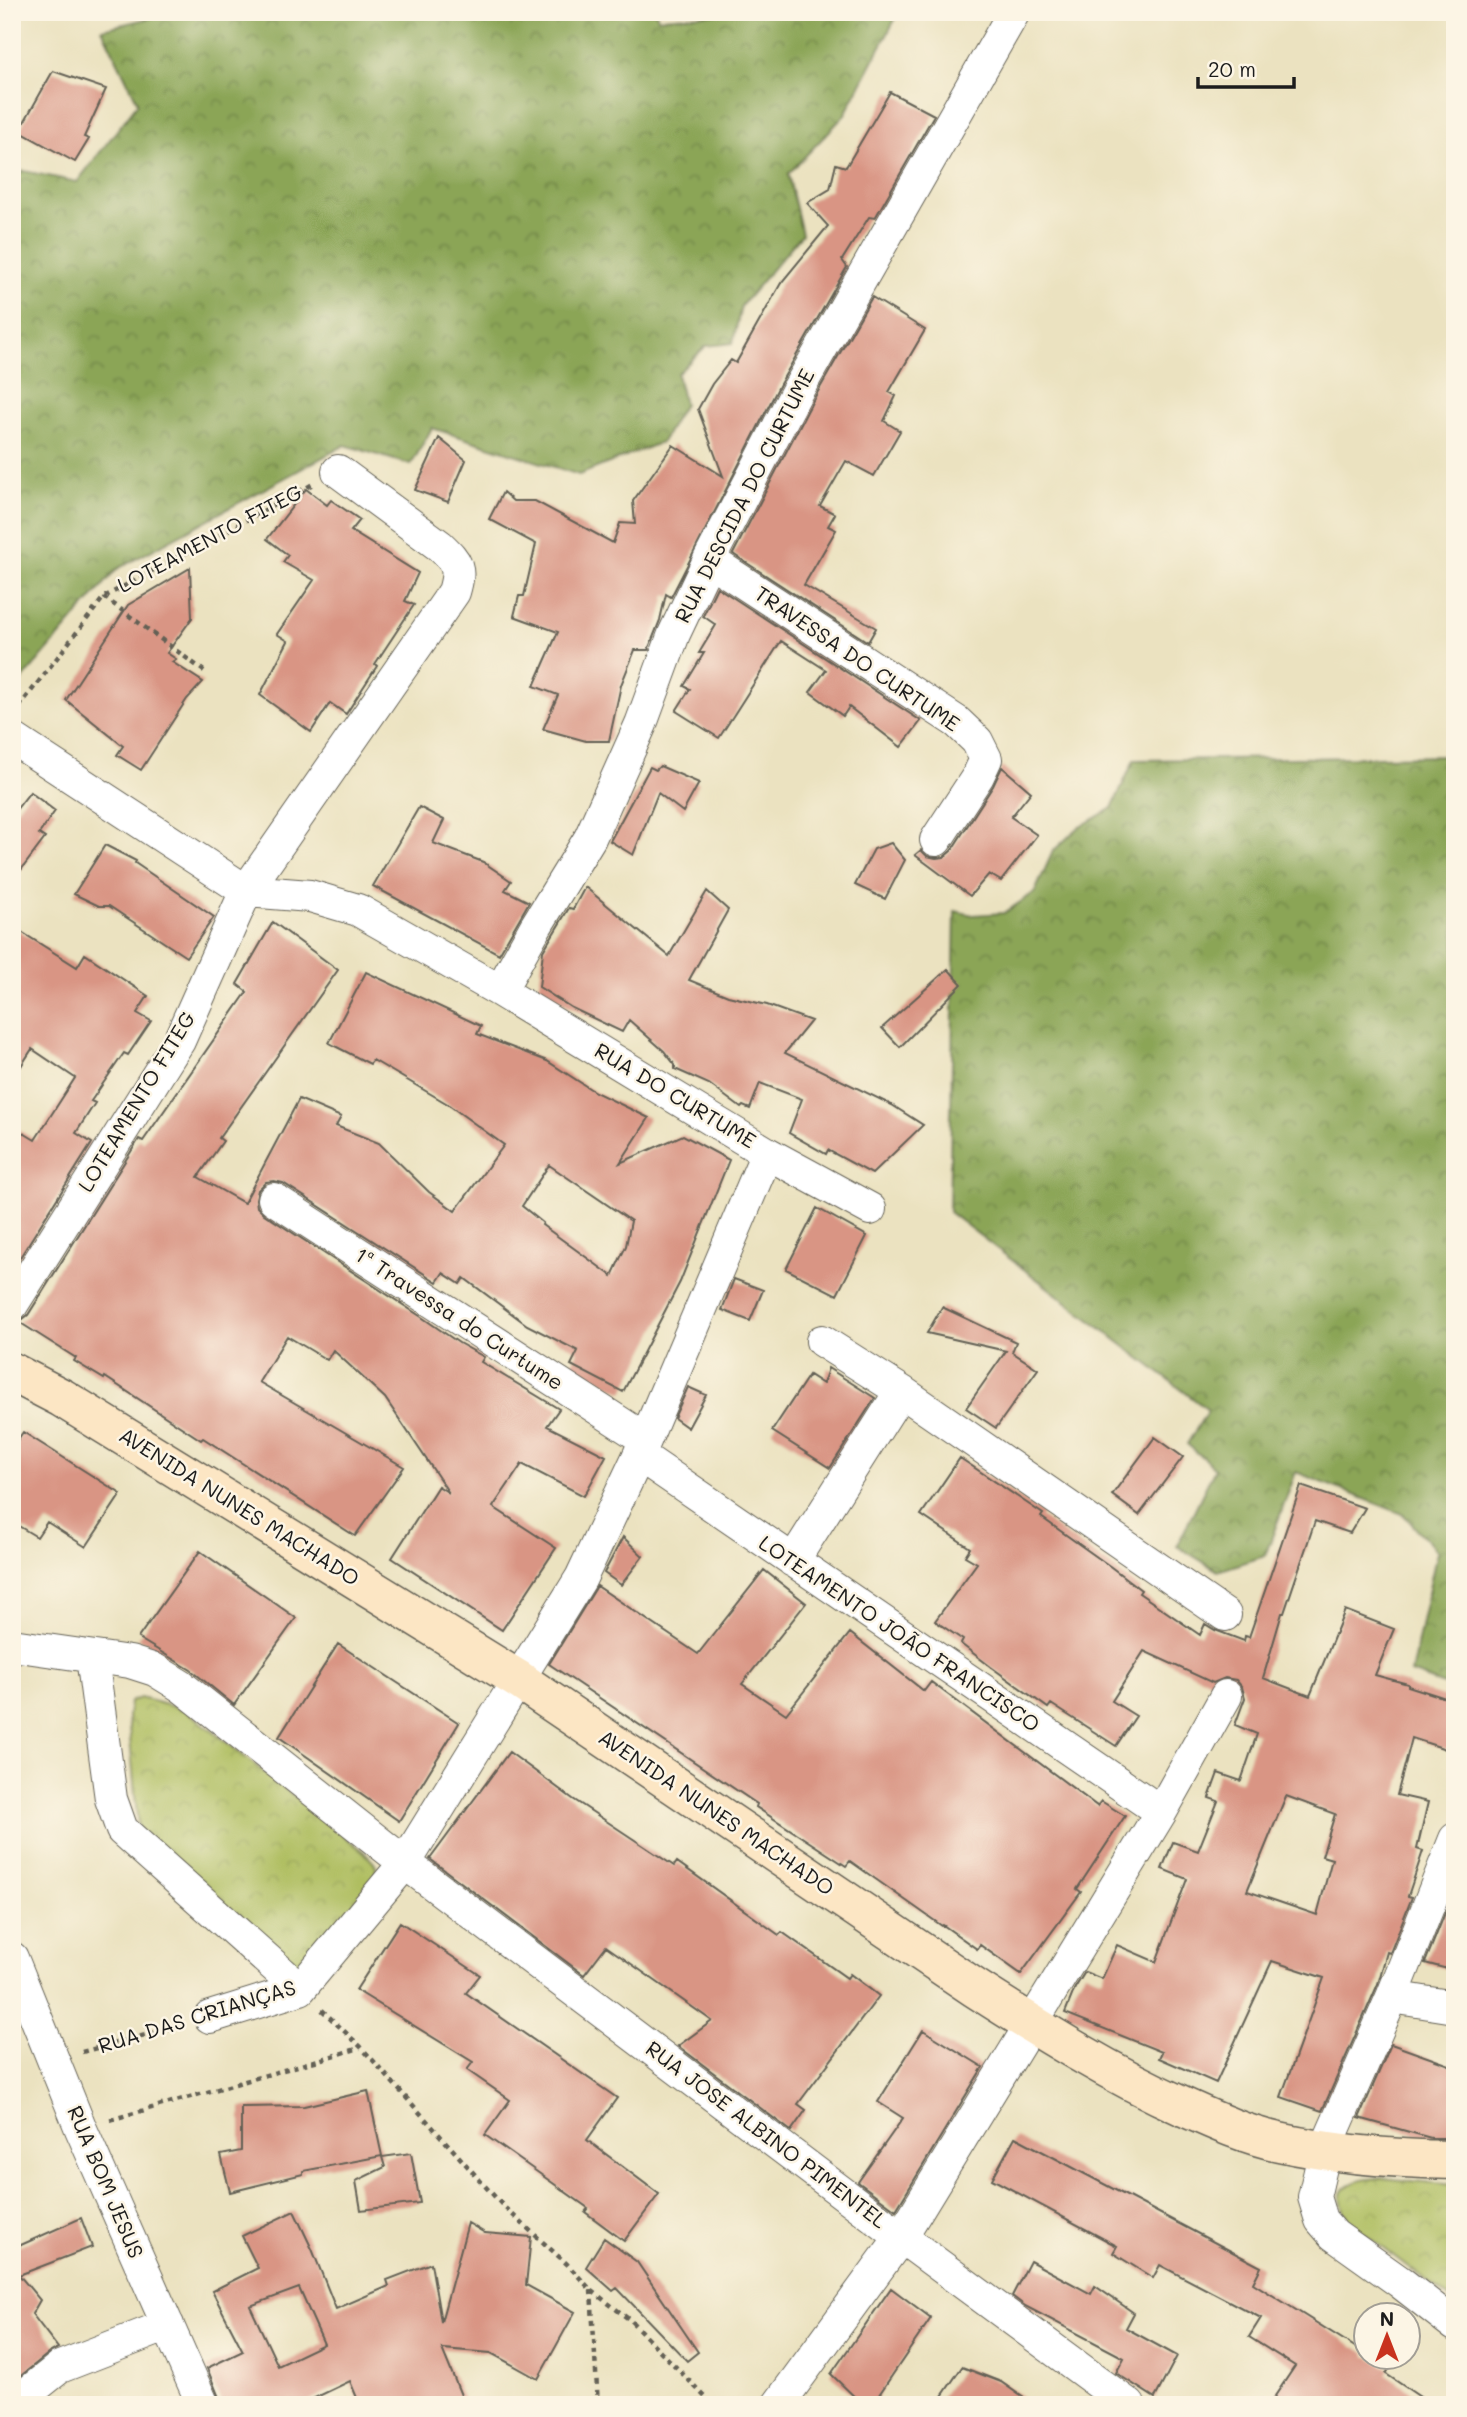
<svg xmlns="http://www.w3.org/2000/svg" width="1467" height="2417" font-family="Mali,sans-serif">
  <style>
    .forest { fill: url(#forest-crowns); stroke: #54603a; stroke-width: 2 }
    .park { fill: url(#park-crowns); stroke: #666d3e; stroke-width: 2 }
    .building { fill: #d99584; fill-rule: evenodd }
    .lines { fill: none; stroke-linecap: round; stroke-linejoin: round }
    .street-casing { stroke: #646155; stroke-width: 34 }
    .secondary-casing { stroke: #646155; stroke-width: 41 }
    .path { stroke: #646155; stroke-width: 4.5; stroke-dasharray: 5 5; stroke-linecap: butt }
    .street { stroke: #fff; stroke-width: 32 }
    .secondary { stroke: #fce6c4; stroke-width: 38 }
    .labels { text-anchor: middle; stroke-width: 5; stroke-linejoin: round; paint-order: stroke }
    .street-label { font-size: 21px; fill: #1c1c1c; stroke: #fcf5e5 }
  </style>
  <defs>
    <pattern id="forest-crowns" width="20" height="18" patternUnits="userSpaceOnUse" patternTransform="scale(1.75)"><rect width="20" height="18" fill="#8ba557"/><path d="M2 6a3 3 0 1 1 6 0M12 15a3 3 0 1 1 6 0" fill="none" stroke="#718647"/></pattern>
    <pattern id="park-crowns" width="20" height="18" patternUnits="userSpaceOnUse" patternTransform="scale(1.75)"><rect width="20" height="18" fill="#afbe61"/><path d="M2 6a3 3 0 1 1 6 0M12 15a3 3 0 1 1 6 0" fill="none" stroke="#96a354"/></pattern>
  </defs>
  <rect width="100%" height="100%" fill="#fcf5e5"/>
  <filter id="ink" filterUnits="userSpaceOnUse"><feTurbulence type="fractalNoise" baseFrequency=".0143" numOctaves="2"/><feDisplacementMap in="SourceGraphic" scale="14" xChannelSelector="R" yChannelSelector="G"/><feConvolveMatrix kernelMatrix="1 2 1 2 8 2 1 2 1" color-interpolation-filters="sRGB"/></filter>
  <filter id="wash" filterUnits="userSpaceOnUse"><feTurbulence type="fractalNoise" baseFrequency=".00686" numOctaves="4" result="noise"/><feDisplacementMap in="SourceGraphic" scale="28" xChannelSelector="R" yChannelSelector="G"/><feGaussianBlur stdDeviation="1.57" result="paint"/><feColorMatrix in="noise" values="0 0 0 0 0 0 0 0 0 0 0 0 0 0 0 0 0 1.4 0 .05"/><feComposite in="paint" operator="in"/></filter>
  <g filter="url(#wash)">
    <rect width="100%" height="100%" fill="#ebe2c0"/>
    <path class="forest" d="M155 12H656L658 18 743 12H899L844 116 788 174 802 234 741 306 733 343 706 346 677 374 684 404 662 442 579 475 432 428 411 465 345 445 117 569 12 692V176L24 171 77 182 138 103 102 29 150 18Z
      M1455 756V1689L1411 1673 1437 1551 1403 1514 1296 1472 1265 1556 1218 1571 1177 1546 1215 1468 1187 1444 1208 1410 949 1212 955 911 973 915 1004 913 1035 892 1053 851 1078 828 1112 808 1134 760Z"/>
    <path class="park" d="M140 1698 186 1710 364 1852 376 1865V1878L302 1966H292L138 1828 128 1716 130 1702Z
      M1381 2178 1455 2185V2303L1351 2223C1329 2190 1347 2179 1381 2178Z"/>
    <g id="blocks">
      <path class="building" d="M53 71 106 89 84 137 89 139 75 162 19 131Z
        M890 92 934 115 875 218 869 217 842 260 847 267 780 384 671 597 666 594 660 620 648 650H635L621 685 609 741H586L543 729 558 695 534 686 558 632 514 616 519 596H524L536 544 489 519 503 492 513 501H535L613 543 620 523 635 524 633 501 673 445 723 476 698 409 712 384 731 360 736 363 781 283 828 226 807 203 830 189 836 164 846 167Z
        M872 297 925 330 889 392 896 396 884 421 900 431 874 476 846 461 820 506 835 514 828 526 836 530 804 585 876 628 868 642 733 554 812 402Z
        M439 438 466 460 448 502 415 490Z
        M306 489 327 505 331 500 360 520 351 531 418 573 405 601 414 605 375 664 377 666 346 714 330 703 311 732 260 695 288 641 277 634 314 580 283 562 288 555 267 539Z
        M190 568 192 618 167 653 176 659 172 662 203 682 187 699 141 770 117 755 123 746 66 700 128 605Z
        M717 587 921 721 901 747 849 707 843 716 810 692 826 670 781 641 719 738 676 711 690 689 684 686 704 653H699L716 625 703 616Z
        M660 766 699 783 683 812 658 793 633 855 610 841 650 767 656 770Z
        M1002 767 1031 792 1011 817 1037 835 1001 881 989 874 970 896 915 855 921 850 927 856 936 858 944 857 951 851 993 786Z
        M30 792 55 811 39 834 45 838 12 882V815Z
        M419 807 444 820 433 843 483 862 511 881 505 890 529 902 499 954 373 886Z
        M891 843 905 860 885 899 855 885 874 849Z
        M105 845 136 861 135 863 214 917 186 957 109 906H99L74 894Z
        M585 887 669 956 707 891 728 910 689 980 728 996 767 1005 811 1021 785 1053 892 1105 923 1125 872 1174 828 1150 826 1154 789 1133 802 1099 760 1083 750 1109 743 1106 741 1108 709 1084 675 1069V1065L664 1051 629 1020 622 1032 572 1008 539 987 543 951 569 908 573 909Z
        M273 922 338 970 219 1138 223 1141 198 1177 244 1203 299 1099 341 1117 336 1126 379 1143 429 1192 455 1211 504 1145 446 1103 373 1060 370 1064 329 1043 366 972 481 1026 477 1034 547 1061 595 1092 649 1118 620 1163 683 1135 729 1160 680 1282 623 1392 571 1365 578 1351 527 1325 464 1278 460 1284 443 1273 437 1282 283 1183 274 1181 266 1182 258 1190 256 1199 257 1207 264 1214 420 1316 459 1343 484 1357 481 1362 559 1409 547 1426 606 1456 584 1496 522 1464 493 1507 556 1548 502 1630 392 1558 438 1486 449 1493 385 1398 333 1350 327 1360 287 1336 259 1382 404 1467 355 1536 203 1438 201 1440 105 1377 104 1379 74 1361 76 1358 19 1322 28 1315 139 1139 143 1141 247 992 237 984ZM549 1165 631 1221 626 1246 612 1276 542 1225 543 1223 522 1206Z
        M12 926 77 967 85 954 148 996 137 1013 151 1021 128 1055 124 1053 91 1101 95 1103 76 1133 92 1143 12 1270V1126L35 1140 75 1078 32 1049 12 1080Z
        M948 969 962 984 900 1047 882 1028Z
        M817 1208 867 1236 837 1295 786 1269Z
        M734 1279 763 1290 750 1321 722 1310Z
        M942 1307 1016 1342 1012 1352 1038 1369 996 1428 966 1408 1006 1351 927 1333Z
        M828 1368 875 1398 830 1468 772 1431 809 1375 823 1384Z
        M688 1387 706 1395 688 1428 674 1418Z
        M23 1432 121 1494 86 1547 47 1522 37 1537 12 1522V1448Z
        M1155 1437 1183 1457 1139 1515 1112 1495Z
        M960 1458 1043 1514 1041 1517 1111 1567 1141 1590 1139 1593 1200 1635 1205 1624 1215 1630 1244 1641 1245 1636 1249 1637 1301 1486 1365 1508 1350 1533 1315 1521 1284 1613H1282L1263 1678 1310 1696 1345 1610 1394 1629 1375 1675 1408 1684V1686L1455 1701V1752L1412 1738 1397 1795 1428 1802 1417 1849 1423 1851 1408 1896 1412 1897 1390 1953 1387 1952 1378 1984 1322 2111 1281 2097 1324 1978 1272 1961 1216 2083 1159 2058 1162 2052 1065 2013 1075 1988 1085 1972 1102 1979 1117 1945 1156 1962 1187 1879 1162 1869 1173 1842 1198 1851 1218 1801 1209 1798 1218 1773 1241 1781 1257 1734 1235 1725 1245 1698 1242 1687 1236 1680 1225 1678 1213 1683 1144 1651 1112 1701 1136 1716 1116 1746 1051 1704 1048 1708 991 1667 961 1644 963 1640 935 1621 977 1563 965 1556 970 1548 921 1515ZM1286 1796 1335 1814 1322 1856 1332 1859 1317 1915 1247 1891Z
        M623 1537 643 1556 621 1585 604 1573Z
        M200 1551 296 1618 234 1705 191 1670 138 1638Z
        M764 1570 806 1603 742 1684 786 1714 850 1633 924 1691 931 1682 1097 1806 1101 1801 1125 1816 1077 1889 1081 1892 1021 1974 980 1945 977 1949 943 1925 942 1926 850 1861 846 1866 756 1807 757 1804 549 1664 597 1586 698 1654Z
        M338 1644 459 1723 399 1821 279 1737Z
        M509 1752 573 1799 674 1866 677 1862 779 1935 782 1932 847 1978 850 1974 879 1996 798 2104 806 2110 791 2131 678 2046 712 2021 606 1946 584 1975 430 1859Z
        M1447 1908 1455 1910V1971L1425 1963Z
        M400 1922 480 1975 466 1993 617 2098 587 2140 659 2194 624 2241 585 2212 588 2208 485 2135 510 2100 467 2070 473 2062 356 1990Z
        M923 2030 983 2067 896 2210 858 2182 903 2118 878 2102Z
        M1391 2044 1455 2067V2138H1431L1359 2118Z
        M368 2091 382 2156 303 2171V2174L230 2192 221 2155 241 2151V2107L304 2106Z
        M1015 2137 1261 2267 1253 2283 1366 2354V2357H1370L1389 2369 1386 2374 1432 2405H1269L1295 2366 1249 2337 1261 2318 1160 2265 1153 2278 1113 2253 1117 2246 992 2179Z
        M411 2153 420 2203 361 2210 356 2181 385 2167 382 2157Z
        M294 2211 312 2249 336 2309 389 2286 387 2280 431 2263 441 2322 468 2223 485 2233 531 2237 526 2285 575 2312 538 2379 491 2353 442 2349 465 2405H360L350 2381 300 2405H222L207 2368 243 2351 212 2291 258 2268 242 2236ZM299 2288 324 2344 278 2366 250 2306Z
        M81 2218 92 2247 19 2275 40 2300 32 2314 58 2348 49 2353 12 2383V2249Z
        M604 2238 637 2262 698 2352 687 2361 617 2288 613 2291 586 2267Z
        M1030 2261 1091 2294 1095 2286 1134 2313 1126 2328 1177 2356 1155 2398 1116 2373 1124 2358 1025 2306 1012 2296Z
        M891 2288 931 2318 872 2405H863L831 2374Z
        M962 2367 1001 2382 1034 2405H936Z"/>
    </g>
  </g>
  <g filter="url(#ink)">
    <use href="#blocks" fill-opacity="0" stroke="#646155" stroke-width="2"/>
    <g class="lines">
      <defs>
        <path id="street" d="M709 560 957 722 977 741 986 759 978 776 936 840
          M12 738 246 891 310 896 358 910 500 991 767 1153 639 1455 581 1578 405 1863 300 1989 210 2017
          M500 991 536 926 590 838 641 724 674 634 709 560 796 393 1014 12
          M767 1153 870 1209
          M274 1199 645 1439
          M12 1305 179 1041 246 891 454 592C461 568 458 563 440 546L338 471
          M822 1341 901 1391 1225 1615
          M639 1455 1161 1812
          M793 1561 901 1391
          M12 1645 130 1662 155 1670 181 1686 405 1863 901 2237 1129 2405
          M92 1657 111 1799 122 1830 300 1989
          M1455 1839 1392 1997 1325 2150 1314 2197 1321 2220 1334 2235 1400 2282 1455 2325
          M12 1958 81 2129 203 2405
          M1392 1997 1455 2007
          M18 2405 30 2391 60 2367 168 2325
          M778 2405 901 2237 1161 1812 1226 1696"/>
        <path id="secondary" d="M12 1372 62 1398 519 1680 975 1988C1042 2031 1111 2074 1184 2107 1215 2121 1246 2135 1279 2142 1337 2155 1396 2159 1455 2160"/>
      </defs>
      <use href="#street" class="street-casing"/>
      <use href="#secondary" class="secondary-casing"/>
      <path class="path" d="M104 597 204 671
        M19 707 104 597 313 484
        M322 2010 361 2047 503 2206 567 2264 591 2290 630 2320 713 2405
        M82 2052 182 2025
        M110 2120 360 2048
        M591 2290 598 2405"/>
      <use href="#street" class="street"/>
      <use href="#secondary" class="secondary"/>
    </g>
  </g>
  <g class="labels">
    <g class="street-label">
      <text transform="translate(745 496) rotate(-63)" y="7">RUA DESCIDA DO CURTUME</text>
      <text transform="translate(210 539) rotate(-28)" y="7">LOTEAMENTO FITEG</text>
      <text transform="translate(857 659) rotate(34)" y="7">TRAVESSA DO CURTUME</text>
      <text transform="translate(675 1096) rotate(31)" y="7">RUA DO CURTUME</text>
      <text transform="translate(137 1102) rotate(-59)" y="7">LOTEAMENTO FITEG</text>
      <text transform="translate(459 1319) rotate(33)" y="7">1ª Travessa do Curtume</text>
      <text transform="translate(239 1507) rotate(32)" y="7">AVENIDA NUNES MACHADO</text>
      <text transform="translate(899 1634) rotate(34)" y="7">LOTEAMENTO JOÃO FRANCISCO</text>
      <text transform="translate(716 1813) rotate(34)" y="7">AVENIDA NUNES MACHADO</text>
      <text transform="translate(197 2017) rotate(-17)" y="7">RUA DAS CRIANÇAS</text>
      <text transform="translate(766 2135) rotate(37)" y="7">RUA JOSE ALBINO PIMENTEL</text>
      <text transform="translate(105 2182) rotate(67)" y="7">RUA BOM JESUS</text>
    </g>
  </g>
  <rect width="1467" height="2417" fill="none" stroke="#fcf5e5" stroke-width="42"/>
  <g transform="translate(1387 2336)"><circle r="33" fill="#fcf5e5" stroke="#a29e95" stroke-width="2"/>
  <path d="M0-5L12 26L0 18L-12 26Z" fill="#c8321e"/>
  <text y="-10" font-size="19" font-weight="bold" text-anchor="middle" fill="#1c1c1c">N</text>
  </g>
  <path d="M1198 77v10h96v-10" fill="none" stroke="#1c1c1c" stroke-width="3.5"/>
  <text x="1208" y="77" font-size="21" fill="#1c1c1c" stroke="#fcf5e5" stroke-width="5" paint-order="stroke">20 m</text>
</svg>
